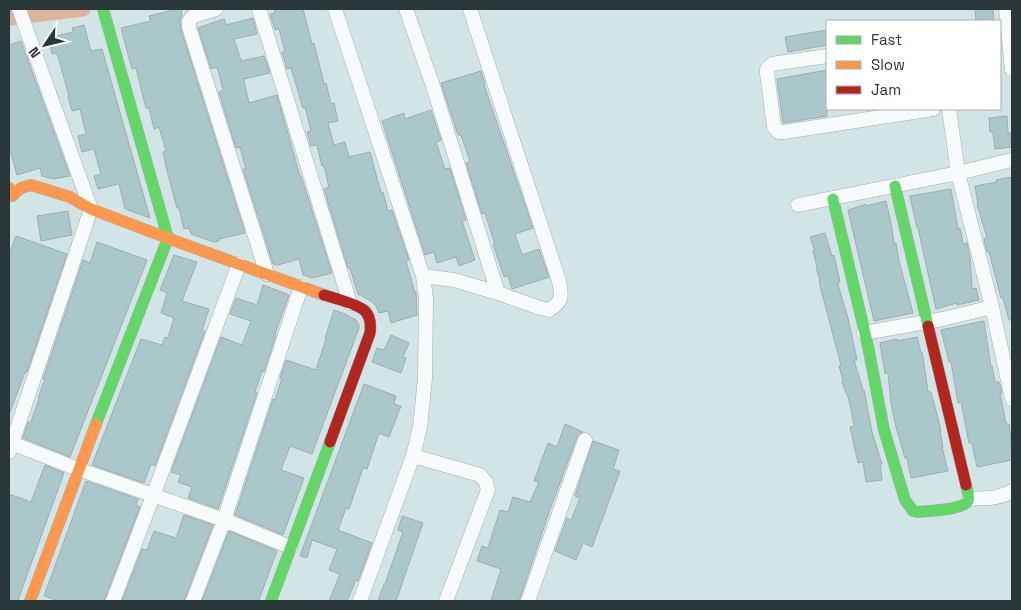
<svg xmlns="http://www.w3.org/2000/svg" width="1021" height="610" font-family="'Space Grotesk',sans-serif">
  <style>
    .lines { fill: none; stroke-linecap: round; stroke-linejoin: round }
    .canal { stroke: #deb39a; stroke-width: 15 }
    .building { fill: #aac7ca; stroke: #9eadae }
    .street-casing { stroke: #a1afb1; stroke-width: 15 }
    .fast-casing { stroke: #a1afb1; stroke-width: 12 }
    .slow-casing { stroke: #a1afb1; stroke-width: 12 }
    .jam-casing { stroke: #a1afb1; stroke-width: 12 }
    .street { stroke: #f8fbfb; stroke-width: 14 }
    .fast { stroke: #63d668; stroke-width: 11 }
    .slow { stroke: #ff974d; stroke-width: 11 }
    .jam { stroke: #b3261e; stroke-width: 11 }
  </style>
  <rect width="100%" height="100%" fill="#d1e4e6"/>
  <g class="lines">
    <path class="canal" d="M9 18 83 9"/>
  </g>
  <path class="building" d="M177 9H181L182 15 180 21 181 30 245 233 219 239V241L214 242 191 234 189 228 184 229 179 208H177L167 171 163 152 166 151 159 127 154 129 149 108H146L136 68 132 69 121 28 151 21 149 16Z
    M274 9H303L312 44 314 43 324 84 326 83 331 104 334 103 338 121 328 123 334 145 345 142 349 157 370 152 381 193 383 192 388 211 392 210 409 260 406 261 415 293 416 292 417 315 391 323 388 311 379 313 376 306 371 301 358 294 350 268H348L324 189 329 187 324 166H322L317 145 311 146 307 132 311 131 305 107 303 108 291 68 287 69 282 52 285 51 279 29 275 30 270 14 275 13Z
    M975 9H993L994 21H976Z
    M253 18 257 34 234 39 241 61 264 56 270 73 244 79V81L249 103 277 95 300 176H301L332 273 312 278 303 275 299 259 278 265 273 264 243 169H246L240 147 236 148 219 92 222 91 223 89 217 67 211 69 198 28 224 19 226 25Z
    M84 25 91 51 102 49 150 218 125 209 119 184 98 189 94 176 101 174 94 149 82 152 78 136 86 134 80 109 72 111 68 96H69L57 53 52 54 48 38 73 32 72 28Z
    M827 30V45L788 52 785 37Z
    M21 41 70 176 53 179 42 176 40 168 17 175 9 146V45Z
    M827 70V116L783 123 777 79Z
    M481 71 485 84 484 85 533 228 515 234 522 255 539 249 549 277 512 289 508 276 504 277 493 244H495L485 213 482 214 466 163 470 161 461 135H458L441 83Z
    M431 110 441 140 436 142 445 169 450 168 466 220 462 221 475 260 459 266 456 257 437 263 434 252 425 255 382 121 404 113 405 119Z
    M1007 116 1008 133H1011L1012 147 995 149 993 132H990L989 118Z
    M1012 177V320H1009L1003 298H1001L989 252H987L984 239 987 238 977 204H978L975 186 997 182 996 180Z
    M951 189 958 229 960 228 963 244 967 243 970 257 972 289 976 288 979 300 957 305V303L936 309 918 228H917L910 196Z
    M886 201 891 223 894 243H896L899 261 913 313 874 321 848 210 866 204V206Z
    M68 211 72 235 41 241 37 216Z
    M825 233 832 256 834 255 840 282H838L839 288 848 318 857 360H854L863 390H864L872 432 882 464H880L882 480 866 482 863 462 858 463 850 427 854 426 851 409 847 393H846L842 382 843 381 839 366 841 365 819 282 820 281 816 267H817L813 251H815L810 237Z
    M16 236 67 254 27 372H25L10 412H9V255Z
    M97 242 147 260 70 457 23 438 28 422H31L39 399 38 398 45 379H43L83 260 90 263Z
    M174 255 197 262 182 301 209 309 202 330 205 331 155 466 151 464 144 483 92 465 141 339 162 345 165 337 168 338 174 318 161 313 167 293 160 290Z
    M263 285 289 295 275 334 276 335 264 372 262 371 255 392 257 393 218 509 188 498 192 487 178 482 181 475 171 472 221 337 242 345 251 321 230 314 236 298 257 305Z
    M334 310 345 314 356 320 359 325V328L312 454 290 446 281 470 304 478 283 535 235 515 273 399 275 400 282 378H280L286 360 316 370 326 339 325 338Z
    M984 321 991 367 992 366 995 382H999L1002 393H1000L1006 424H1009L1012 449V460L977 467 972 443H969L961 402 958 403 951 362H949L941 330Z
    M391 335 409 343 403 357 406 358 401 373 372 362 377 348 384 350Z
    M917 337 921 353 922 352 923 357 928 392H931L941 430H940L943 447H942L948 471 911 478 907 458H905L896 427 891 403 888 373 885 374 880 343 897 339V341Z
    M364 384 396 396 394 404 401 406 389 437 379 433 367 469 363 468 349 509 346 508 338 530 372 543 358 581 356 580 347 601H329L340 574 329 570 337 549 312 540 307 558 300 556Z
    M565 424 583 432 579 434 577 437 549 512 519 601H491L501 569 477 561 482 546 488 548 500 510 508 512 513 497 530 502 539 482 534 481 548 443 557 447Z
    M593 441 619 450 613 469 620 471 592 547 583 543 576 560 555 551 567 518 570 520 572 518 580 498 575 496Z
    M45 465 64 473 19 597 18 601H9V494L31 502Z
    M86 481 138 499 136 505 140 507 104 601H59L44 596Z
    M184 515 213 525 184 601H122L142 549 147 550 154 531 176 538Z
    M402 516 423 523 396 601H378L384 584H385L403 532 398 530Z
    M229 531 277 551 260 597 259 601H202Z"/>
  <g class="lines">
    <defs>
      <path id="street" d="M216 9 193 16 189 21V27L267 274
        M259 9 350 303
        M335 9 423 276 426 298 425 378 420 427 413 456 360 601
        M406 9 432 83 498 293
        M1006 9 1012 69
        M827 56 772 64 767 69V73L774 127 779 132H784L933 109
        M949 109 958 173 992 307 1012 399
        M798 205 958 173 1012 160
        M423 276 454 280 498 293 540 308 549 310C563 302 562 296 559 281L470 9
        M864 333 943 319 992 307
        M9 442 78 469 224 520 290 547
        M9 452 91 209 19 9
        M413 456 480 475 486 482 488 490 446 601
        M969 499C985 498 999 499 1012 491
        M113 601 153 496 239 264
        M193 601 224 520 301 287
        M528 601 585 440"/>
      <path id="fast" d="M895 186 928 326
        M833 199 868 346 884 430 905 500 913 511 917 512C927 511 963 510 968 501 970 497 967 490 966 485
        M96 424 168 238 103 9
        M271 601 330 442"/>
      <path id="slow" d="M9 188 12 196 21 188 31 185 70 197 91 209 178 242 324 295
        M30 601 96 424"/>
      <path id="jam" d="M324 295C334 298 358 304 365 311 371 317 371 325 370 333L330 442
        M928 326 966 485"/>
    </defs>
    <use href="#street" class="street-casing"/>
    <use href="#fast" class="fast-casing"/>
    <use href="#slow" class="slow-casing"/>
    <use href="#jam" class="jam-casing"/>
    <use href="#street" class="street"/>
    <use href="#fast" class="fast"/>
    <use href="#slow" class="slow"/>
    <use href="#jam" class="jam"/>
  </g>
  <rect width="1021" height="610" fill="none" stroke="#2a3739" stroke-width="20"/>
  <rect x="826" y="20" width="175" height="90" fill="#ffffff" stroke="#aaafb0"/>
  <rect x="836" y="36" width="25" height="8" fill="#63d668" stroke="#aaafb0"/>
  <text x="871" y="45" font-size="15" fill="#2a3739">Fast</text>
  <rect x="836" y="61" width="25" height="8" fill="#ff974d" stroke="#aaafb0"/>
  <text x="871" y="70" font-size="15" fill="#2a3739">Slow</text>
  <rect x="836" y="86" width="25" height="8" fill="#b3261e" stroke="#aaafb0"/>
  <text x="871" y="95" font-size="15" fill="#2a3739">Jam</text>
  <g transform="translate(45 45) rotate(235)" stroke="#ffffff" stroke-width="4" paint-order="stroke">
  <path d="M0-4L9 19L0 12L-9 19Z" fill="#2a3739"/>
  <text y="-8" font-size="14" font-weight="bold" text-anchor="middle" fill="#2a3739">N</text>
  </g>
</svg>
